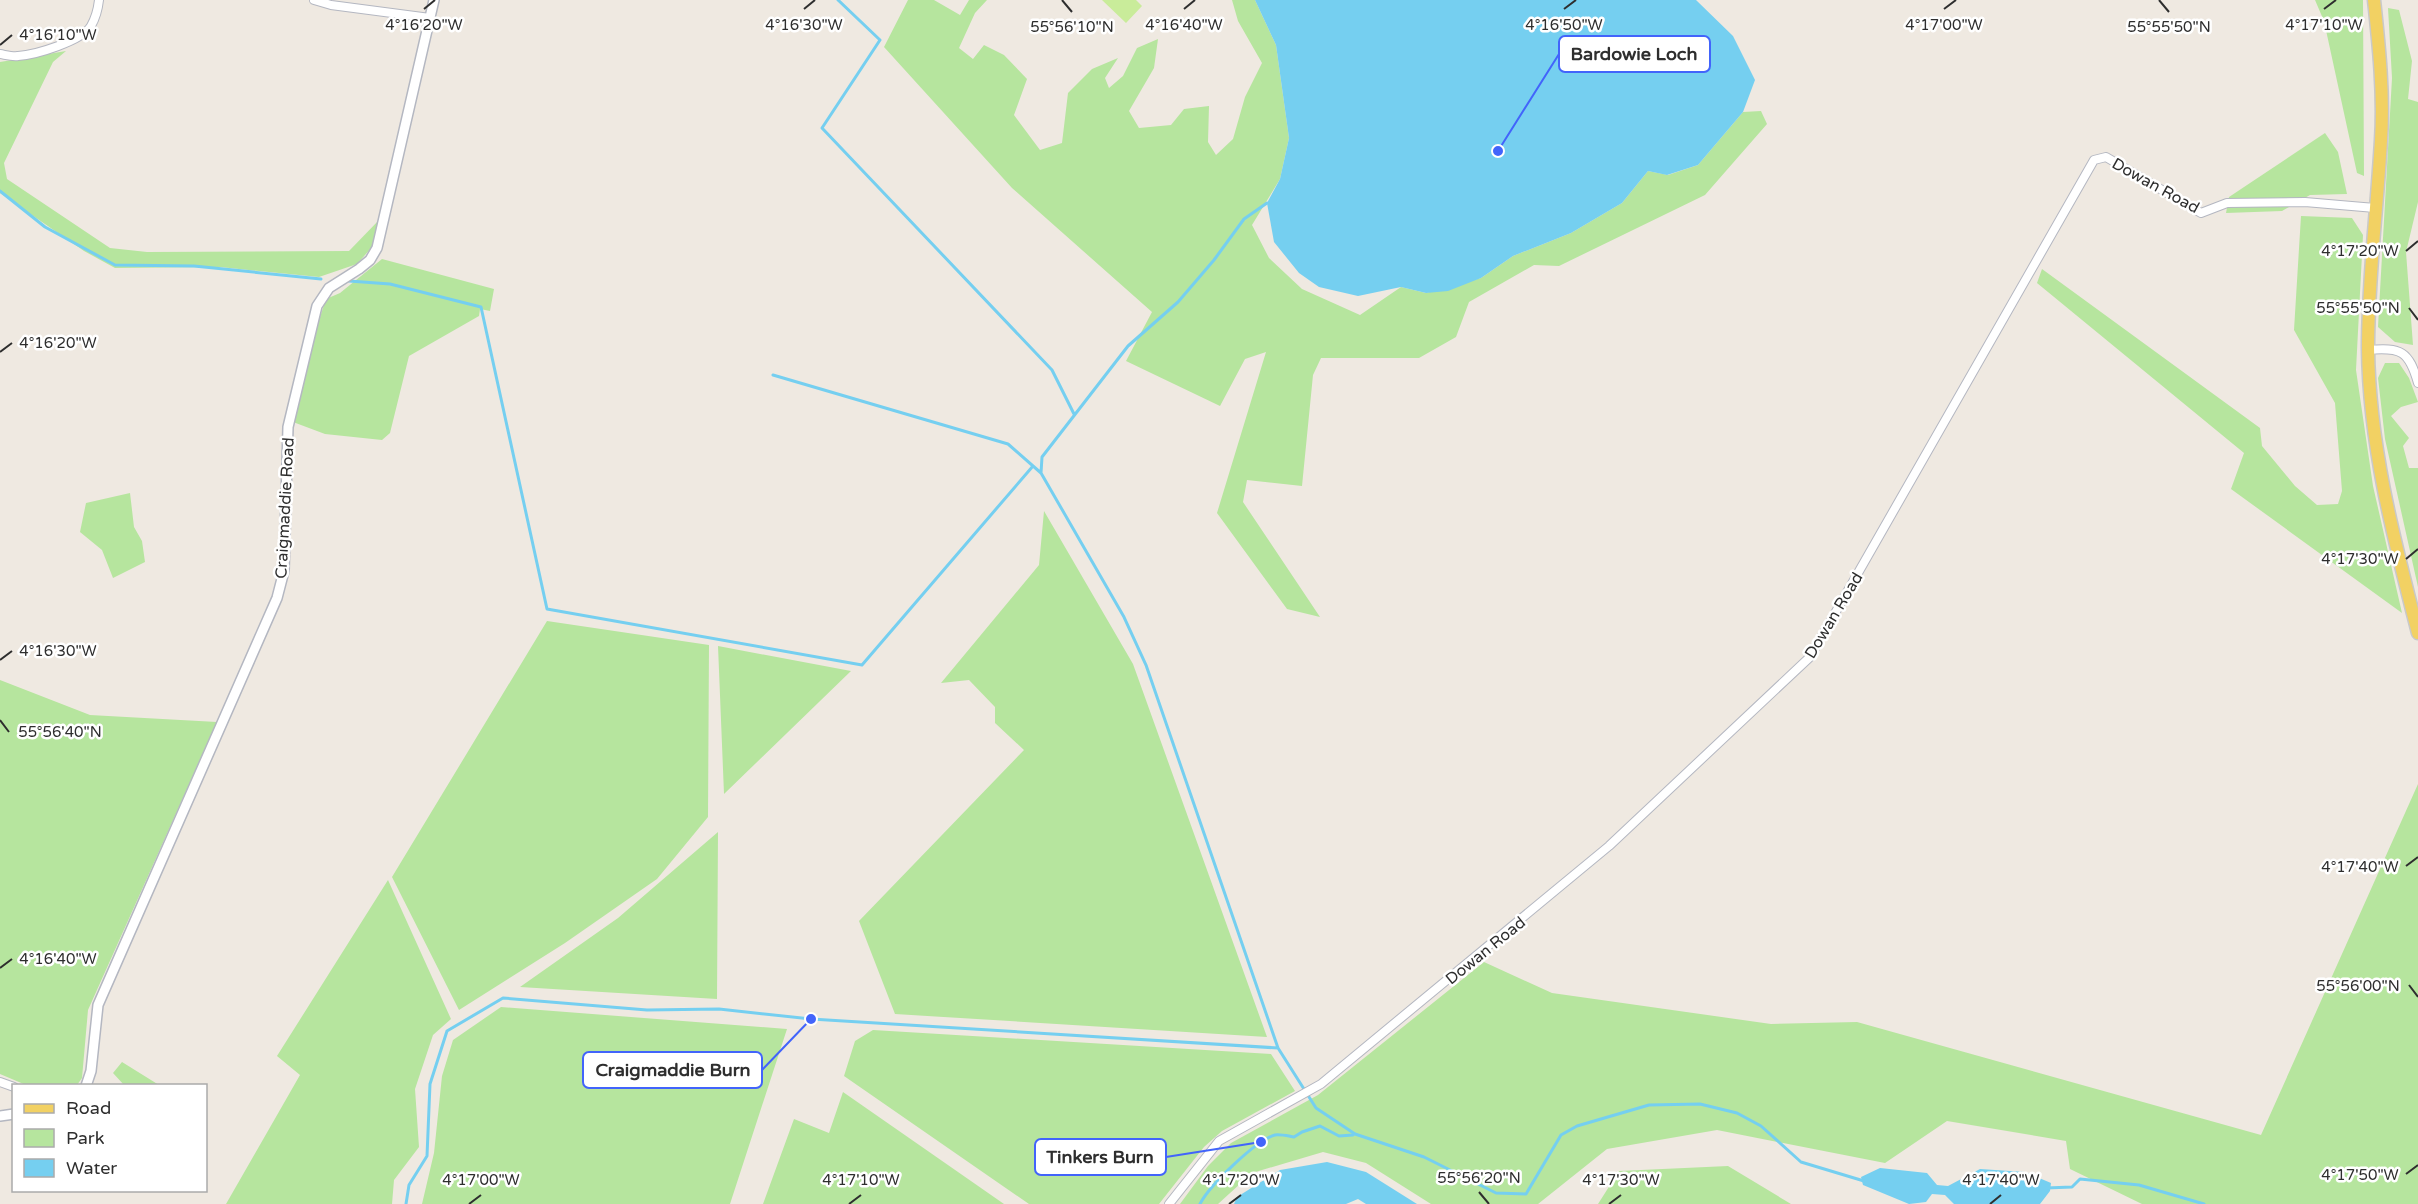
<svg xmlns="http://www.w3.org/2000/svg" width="2418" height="1204" font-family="'Varela Round',sans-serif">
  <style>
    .green { fill: #b6e59e }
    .pitch { fill: #c9ec9a }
    .water { fill: #75cff0 }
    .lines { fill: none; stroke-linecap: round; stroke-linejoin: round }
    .stream { stroke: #75cff0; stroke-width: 3 }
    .minor-casing { stroke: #b4b7c1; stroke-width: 10 }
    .tertiary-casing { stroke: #b4b7c1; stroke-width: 12 }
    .primary-casing { stroke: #c9c9c9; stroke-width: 15 }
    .minor { stroke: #fff; stroke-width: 8 }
    .tertiary { stroke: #fff; stroke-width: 9 }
    .primary { stroke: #f2d163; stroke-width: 12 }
    .ticks { fill: none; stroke: #2e2e2e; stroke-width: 2 }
    .labels { text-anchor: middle; stroke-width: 5; stroke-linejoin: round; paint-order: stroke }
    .street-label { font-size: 16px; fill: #2e2e2e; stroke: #fff }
    .ticks-label { font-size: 15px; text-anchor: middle; fill: #2e2e2e; stroke: #fff; stroke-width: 5; stroke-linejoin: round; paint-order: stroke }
    .leader { fill: none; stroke: #4264fb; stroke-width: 2 }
    .callout-dot { fill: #4264fb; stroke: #fff; stroke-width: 2 }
    .callout { fill: #fff; stroke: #4264fb; stroke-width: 2 }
    .callout-label { font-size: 18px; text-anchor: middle; font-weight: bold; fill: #2e2e2e }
  </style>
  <rect width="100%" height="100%" fill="#efe9e1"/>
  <path class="green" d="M908 0H934L960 15 969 0H987L975 13 959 48 973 59 984 45 1004 55 1027 79 1014 115 1040 150 1062 143 1068 93 1092 69 1118 58 1105 78 1109 88 1123 76 1137 48 1158 39 1154 68 1129 111 1139 128 1171 125 1184 109 1209 106 1208 142 1216 155 1233 139 1245 97 1262 63 1238 21 1232 0H1255L1276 45 1289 138 1280 179 1252 225 1269 258 1302 289 1360 315 1401 287 1426 293 1481 278 1513 256 1571 233 1622 203 1648 171 1668 175 1698 165 1743 112 1761 111 1767 124 1705 195 1559 266 1534 265 1469 302 1456 337 1419 358H1321L1313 375 1302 486 1247 480 1243 502 1320 617 1287 609 1217 513 1266 352 1245 359 1220 406 1126 361 1152 312 1012 188 884 47Z
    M2315 0H2363L2364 176 2357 173 2324 21Z
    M2388 8 2399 10 2412 61 2408 99 2418 102V202L2406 252 2413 345 2395 342 2378 327 2392 78Z
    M66 51 53 62 4 163 7 179 110 248 147 252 349 251 380 219 373 246 357 264 319 277 220 267 115 268 84 251 0 193V62Z
    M2325 133 2338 152 2347 194 2310 195 2282 211 2226 213 2229 197Z
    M2301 216 2352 218 2363 235 2356 370 2373 486 2402 613 2231 489 2244 453 2037 283 2042 269 2260 428 2262 446 2295 486 2317 505 2338 504 2342 491 2335 403 2294 330Z
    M382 259 494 289 490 311 480 309 479 316 409 356 390 433 382 440 325 434 293 422 313 338 326 299 340 293Z
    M2385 363H2399L2409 378 2418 402 2401 407 2391 416 2409 438 2403 446 2409 468H2418V587L2385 439 2378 378Z
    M130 493 134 527 142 541 145 562 113 578 102 550 80 532 86 503Z
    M1044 511 1133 664 1267 1037 895 1014 859 921 1024 750 995 723V707L969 680 941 683 1039 565Z
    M547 621 709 645 708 817 657 879 565 943 459 1010 392 877Z
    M718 646 851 671 724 794Z
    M0 680 90 715 217 722 88 1010 82 1078 77 1085H26L0 1074Z
    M2418 784V1204H2142L2070 1169 2066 1141 1947 1121 1885 1163 1717 1130 1607 1149 1538 1204H1431L1366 1163 1323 1152 1252 1173 1218 1204H1180L1208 1166 1231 1143 1318 1095 1484 962 1552 993 1771 1024 1857 1022 2261 1135Z
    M718 832 717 999 520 987 618 918Z
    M388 880 451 1019 433 1035 415 1089 419 1147 394 1180 392 1204H226L300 1075 277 1056Z
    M501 1007 787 1029 730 1204H422L434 1153 442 1076 453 1040Z
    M873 1030 1271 1054 1295 1091 1222 1131 1204 1147 1159 1204H1029L844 1076 855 1041Z
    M122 1062 159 1085H124L113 1073Z
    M843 1092 1004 1204H763L794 1119 829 1133Z
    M1728 1166 1791 1204H1598L1619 1171Z"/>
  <path class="pitch" d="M1102 0H1136L1142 6 1126 23Z"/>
  <path class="water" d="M1255 0H1696L1733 36 1755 80 1743 112 1698 165 1667 175 1648 171 1622 203 1571 233 1513 256 1481 278 1448 291 1426 293 1401 287 1358 296 1319 287 1299 273 1274 242 1267 203 1280 179 1289 138 1276 45Z
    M1327 1162 1366 1172 1417 1204H1366L1358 1199 1346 1204H1234L1237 1197 1280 1170Z
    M1880 1168 1927 1173 1937 1185 1948 1186 1980 1169 2025 1172 2051 1183 2050 1191 2040 1204H1954L1945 1195 1932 1194 1926 1202 1909 1204 1863 1185 1861 1177Z"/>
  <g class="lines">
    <path class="stream" d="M838 0 880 40 822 128 1052 370 1074 414
      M0 191 45 227 115 265 194 266 321 279
      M1267 203 1244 219 1214 260 1178 302 1128 346 1042 457 1041 473 1124 617 1146 665 1278 1048
      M349 281 390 284 481 307 547 609 862 665 1033 466
      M773 375 1008 444 1041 473
      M2046 1188 2072 1187 2080 1179 2139 1185 2204 1204
      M406 1204 409 1185 427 1156 430 1084 447 1031 503 998 647 1010 719 1009 811 1019 1278 1048 1316 1108 1355 1134 1424 1157 1496 1193 1526 1194 1561 1135 1577 1126 1649 1105 1700 1104 1737 1113 1761 1126 1801 1162 1864 1181
      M1200 1204C1209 1186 1256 1140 1275 1135 1280 1134 1288 1136 1294 1137L1302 1132 1320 1126 1339 1136 1353 1135"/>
    <defs>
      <path id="minor" d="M314 0 331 5 430 18
        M0 54C6 55 13 57 18 56 35 55 82 41 91 26 95 19 98 9 99 0
        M2368 350C2401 347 2409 351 2418 383
        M0 1082 14 1087
        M1169 1204 1219 1141 1321 1084 1609 846 1810 657 2094 160 2106 157 2201 213 2227 203 2305 202 2375 208"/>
      <path id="tertiary" d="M86 1086 91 1071 98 1005 277 598 284 571 288 427 317 306 329 288 359 269 370 260 377 248 434 0
        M0 1116 14 1114"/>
      <path id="primary" d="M2374 0C2379 46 2384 94 2381 140 2377 210 2368 279 2368 348 2369 445 2394 540 2418 633"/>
    </defs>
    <use href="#minor" class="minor-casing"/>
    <use href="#tertiary" class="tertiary-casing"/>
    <use href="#primary" class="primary-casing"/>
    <use href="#minor" class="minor"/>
    <use href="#tertiary" class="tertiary"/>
    <use href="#primary" class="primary"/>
  </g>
  <path class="ticks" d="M1062 0 1072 12M2159 0 2169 12M424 9 435 0M804 9 815 0M1184 9 1195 0M1564 9 1576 0M1944 9 1956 0M2324 9 2336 0M0 45 12 35M2406 251 2418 241M2409 308 2418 320M0 352 12 343M2406 559 2418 549M0 660 12 651M0 720 9 732M2406 866 2418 857M0 968 12 959M2409 985 2418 997M2406 1174 2418 1165M1479 1192 1489 1204M469 1204 481 1195M849 1204 861 1195M1229 1204 1241 1195M1609 1204 1621 1195M1990 1204 2001 1195"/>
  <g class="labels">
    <g class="street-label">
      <text transform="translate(2156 185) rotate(29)" y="6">Dowan Road</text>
      <text transform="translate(284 508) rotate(-87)" y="6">Craigmaddie Road</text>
      <text transform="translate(1833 615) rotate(-59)" y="6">Dowan Road</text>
      <text transform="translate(1485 950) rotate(-39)" y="6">Dowan Road</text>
    </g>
  </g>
  <g class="ticks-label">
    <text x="424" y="30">4°16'20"W</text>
    <text x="804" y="30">4°16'30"W</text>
    <text x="1184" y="30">4°16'40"W</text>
    <text x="1564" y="30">4°16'50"W</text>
    <text x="1944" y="30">4°17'00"W</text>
    <text x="2324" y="30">4°17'10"W</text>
    <text x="1072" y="32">55°56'10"N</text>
    <text x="2169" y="32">55°55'50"N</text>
    <text x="58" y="40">4°16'10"W</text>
    <text x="2360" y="256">4°17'20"W</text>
    <text x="2358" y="313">55°55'50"N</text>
    <text x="58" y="348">4°16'20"W</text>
    <text x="2360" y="564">4°17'30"W</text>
    <text x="58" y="656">4°16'30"W</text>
    <text x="60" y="737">55°56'40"N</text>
    <text x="2360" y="872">4°17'40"W</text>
    <text x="58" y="964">4°16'40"W</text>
    <text x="2358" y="991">55°56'00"N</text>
    <text x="2360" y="1180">4°17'50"W</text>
    <text x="1479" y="1183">55°56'20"N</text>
    <text x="481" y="1185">4°17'00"W</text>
    <text x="861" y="1185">4°17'10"W</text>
    <text x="1241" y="1185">4°17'20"W</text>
    <text x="1621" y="1185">4°17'30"W</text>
    <text x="2001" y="1185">4°17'40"W</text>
  </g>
  <path class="leader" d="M1498 151L1559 54M811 1019L762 1070M1261 1142L1166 1157"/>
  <g class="callout-dot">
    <circle cx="1498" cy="151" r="6"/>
    <circle cx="811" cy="1019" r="6"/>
    <circle cx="1261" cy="1142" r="6"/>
  </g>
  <g class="callout">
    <rect x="1559" y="36" width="151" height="36" rx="6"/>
    <rect x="583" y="1052" width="179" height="36" rx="6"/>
    <rect x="1035" y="1139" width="131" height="36" rx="6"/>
  </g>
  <g class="callout-label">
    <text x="1634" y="60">Bardowie Loch</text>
    <text x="673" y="1076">Craigmaddie Burn</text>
    <text x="1100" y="1163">Tinkers Burn</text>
  </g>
  <rect x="12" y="1084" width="195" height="108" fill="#ffffff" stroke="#ababab" stroke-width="1.5"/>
  <rect x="24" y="1104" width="30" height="9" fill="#f2d163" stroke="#ababab" stroke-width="1.5"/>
  <text x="66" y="1114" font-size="18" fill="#2e2e2e">Road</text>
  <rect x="24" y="1129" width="30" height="18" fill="#b6e59e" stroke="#ababab" stroke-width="1.5"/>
  <text x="66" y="1144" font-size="18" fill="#2e2e2e">Park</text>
  <rect x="24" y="1159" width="30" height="18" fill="#75cff0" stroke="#ababab" stroke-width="1.5"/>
  <text x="66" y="1174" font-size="18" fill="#2e2e2e">Water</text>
</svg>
